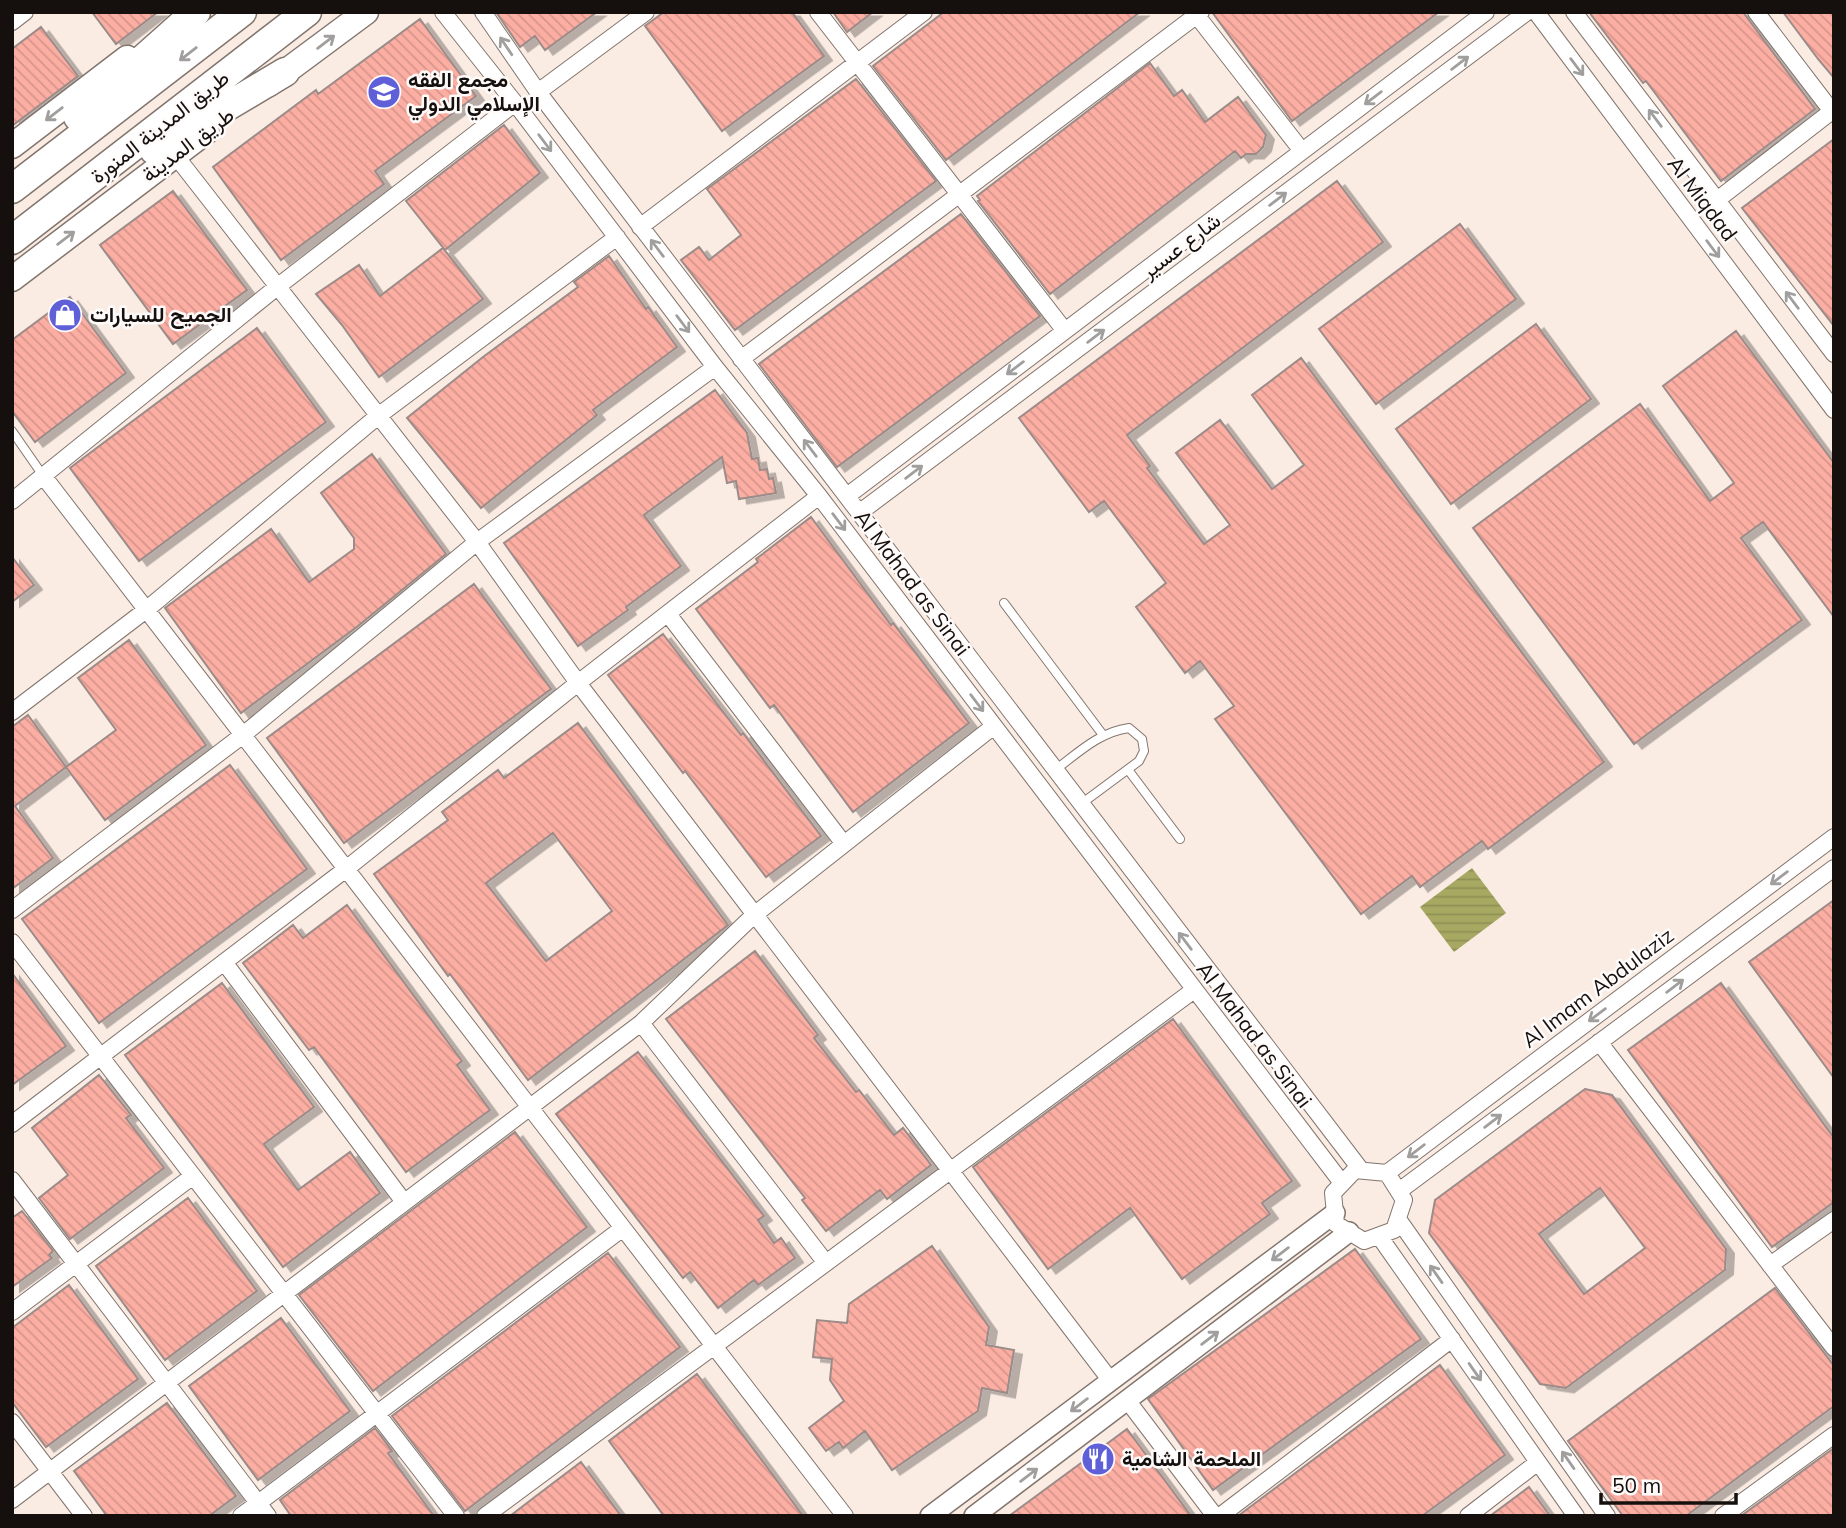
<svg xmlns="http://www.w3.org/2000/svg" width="1846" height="1528" font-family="Mulish,Vazirmatn,sans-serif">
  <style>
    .water { fill: url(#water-rules) }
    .building { fill: url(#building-back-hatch); stroke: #9b8b89; stroke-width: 2; fill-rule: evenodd; filter: url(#shadow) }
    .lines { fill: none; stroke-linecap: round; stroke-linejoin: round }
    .service-casing { stroke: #82756d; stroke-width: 10 }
    .minor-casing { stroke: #82756d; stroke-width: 18 }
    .tertiary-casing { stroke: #82756d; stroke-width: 22 }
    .primary-casing { stroke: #82756d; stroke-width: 27 }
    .motorway-casing { stroke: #82756d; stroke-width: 31 }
    .service { stroke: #fff; stroke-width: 8 }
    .minor { stroke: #fff; stroke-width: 16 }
    .tertiary { stroke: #fff; stroke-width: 19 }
    .primary { stroke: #fff; stroke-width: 24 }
    .motorway { stroke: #fff; stroke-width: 28 }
    .oneway { stroke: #a19f9e }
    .labels { text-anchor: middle; stroke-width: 5; stroke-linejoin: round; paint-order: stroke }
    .poi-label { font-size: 21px; font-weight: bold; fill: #15100d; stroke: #fefbfa; text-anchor: start }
    .street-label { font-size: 21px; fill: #15100d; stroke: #fefbfa }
  </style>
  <defs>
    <pattern id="water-rules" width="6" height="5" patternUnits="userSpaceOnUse" patternTransform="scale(1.75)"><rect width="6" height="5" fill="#a7a962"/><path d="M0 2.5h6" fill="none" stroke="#8f9054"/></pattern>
    <pattern id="building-back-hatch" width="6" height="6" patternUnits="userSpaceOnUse" patternTransform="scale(1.75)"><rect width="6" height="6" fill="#fcaea3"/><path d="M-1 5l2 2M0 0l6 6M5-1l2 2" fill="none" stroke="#d7958b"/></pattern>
    <filter id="shadow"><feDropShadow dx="8" dy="4.5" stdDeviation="0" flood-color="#0004"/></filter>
  </defs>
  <rect width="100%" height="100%" fill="#faece3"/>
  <path class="water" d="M1472 868 1506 913 1454 952 1420 907Z"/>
  <path class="building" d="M92 12H158L116 44Z
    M496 12H597L545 50 535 36 520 47Z
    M664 12H792L824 56 722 131 645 26Z
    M833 12H873L847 32Z
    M944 12H1140L946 160 873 66Z
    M1212 12H1439L1292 121Z
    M1589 12H1743L1815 109 1721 181 1646 81 1643 83Z
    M1783 12H1834V78L1818 59Z
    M420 19 476 96 375 171 384 184 281 260 213 167 316 90 318 94Z
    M41 27 78 76 12 126V49Z
    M1150 63 1174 96 1182 90 1205 122 1238 97 1266 135 1263 147 1256 154H1246L1241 158 1235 151 1050 294 978 201 980 200 977 196Z
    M856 79 936 181 735 330 681 260 699 247 709 260 741 235 707 189Z
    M504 125 540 173 445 250 406 201Z
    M1834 139V326L1742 208Z
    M1337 181 1383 242 1127 435 1150 466 1147 468 1204 544 1230 525 1176 453 1220 420 1272 489 1304 465 1252 395 1301 358 1604 762 1488 849 1482 841 1420 887 1412 876 1361 914 1215 719 1234 706 1200 661 1185 673 1136 607 1166 583 1104 501 1089 512 1019 418Z
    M173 191 247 290 173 344 100 245Z
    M961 214 1040 316 837 467 759 364Z
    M1460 224 1516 299 1376 404 1319 329Z
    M443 248 483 299 379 377 342 325 316 294 359 265 380 296Z
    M609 256 646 309 648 307 677 347 593 410 597 415 481 508 407 418 483 357 578 287 574 282Z
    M70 297 126 373 35 442 12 411V340Z
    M1536 324 1591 399 1451 504 1396 429Z
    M257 328 326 422 139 561 70 468Z
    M1736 331 1834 463V617L1763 522 1741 538 1802 620 1634 744 1473 528 1640 404 1710 501 1734 483 1663 386Z
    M715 390 747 433 752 459 758 458 760 470 767 469 769 479 773 478 776 493 739 499 736 481 727 483 722 457 644 515 681 566 626 607 628 610 578 646 504 543Z
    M372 454 446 554 358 626 241 713 165 608 271 529 309 582 354 549V538L321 493Z
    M811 517 891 625 893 623 969 723 853 812 774 705 770 708 696 609 758 562 756 559Z
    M12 557 34 585 12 602Z
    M474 584 551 689 344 843 267 738Z
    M663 634 741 735 743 733 821 836 766 877 685 771 683 773 608 675Z
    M129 640 206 745 105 820 66 767 116 730 78 678Z
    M28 715 66 767 15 806 53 858 12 889V727Z
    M578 723 728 925 528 1080 450 974 448 976 374 874 448 820 442 812 498 770 504 778ZM553 833 612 911 546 961 486 883Z
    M230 765 307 869 99 1023 22 919Z
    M1834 900V1078L1749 962Z
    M347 905 462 1061 457 1065 490 1110 406 1172 314 1047 309 1050 243 963 293 925 303 938Z
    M755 951 818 1035 814 1038 856 1092 859 1090 894 1135 903 1128 931 1165 887 1199 880 1190 826 1231 802 1200 805 1198 666 1019Z
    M12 973 66 1046 12 1085Z
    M222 983 314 1107 264 1144 298 1190 350 1152 380 1193 283 1267 125 1055Z
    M1721 983 1834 1138V1202L1772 1247 1628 1050Z
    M1173 1019 1292 1181 1262 1203 1270 1214 1182 1279 1130 1208 1048 1269 973 1167Z
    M638 1052 764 1216 758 1220 774 1243 781 1238 795 1258 758 1285 754 1280 718 1308 690 1272 683 1278 556 1114Z
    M99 1075 131 1115 126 1118 164 1168 70 1239 39 1198 68 1175 32 1128Z
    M1585 1089 1612 1095 1726 1249 1725 1270 1566 1388 1540 1384 1429 1233 1435 1200ZM1600 1188 1645 1248 1584 1294 1539 1234Z
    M515 1132 587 1227 373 1391 299 1295Z
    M188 1198 257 1291 165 1360 96 1266Z
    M22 1211 53 1251 49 1255 52 1258 12 1287V1218Z
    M932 1246 989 1327 986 1345 1014 1350 1007 1393 982 1388 978 1411 892 1470 865 1431 843 1448 839 1442 826 1451 809 1428 844 1401 830 1380 832 1359 813 1357 817 1320 847 1323 849 1304Z
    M1355 1249 1421 1339 1213 1490 1148 1399Z
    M608 1253 680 1347 465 1511 392 1416Z
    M69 1285 138 1379 46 1447 12 1402V1328Z
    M1775 1288 1834 1366V1406L1686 1516H1623L1568 1441Z
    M281 1318 350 1411 258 1480 189 1386Z
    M1440 1365 1505 1455 1422 1516H1238Z
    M697 1374 767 1467 803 1516H664L609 1441Z
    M167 1403 236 1496 209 1516H107L74 1471Z
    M375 1428 392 1451 388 1453 434 1516H291L280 1500Z
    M1127 1429 1191 1516H1009L1081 1463Z
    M1834 1448V1516H1741Z
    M581 1462 621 1516H510L540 1493Z
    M1529 1487 1550 1516H1490Z"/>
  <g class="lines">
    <defs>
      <path id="service" d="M12 431 44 477
        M1004 603 1103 735
        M1055 770C1078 753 1099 732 1129 728L1142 739 1144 751 1139 761 1081 804
        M1129 771 1180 839"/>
      <path id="minor" d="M443 12 515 103 715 367 819 496 1342 1183
        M483 12 538 92 1361 1170
        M818 12 1065 331
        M1194 12 1302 151
        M1536 12 1834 410
        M1574 12 1834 354
        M1756 12 1834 114
        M12 22 25 12
        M538 92 646 12
        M175 155 477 542 578 683 1111 1381
        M1717 200 1832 111
        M640 227 924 12
        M741 359 1201 12
        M44 477 845 1516
        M847 496 1486 12
        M12 501 277 287 515 103
        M859 513 1527 12
        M668 614 844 844
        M12 712 146 610 378 416 617 237
        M12 910 243 735 477 542 715 367
        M12 942 456 1516
        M224 962 404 1202
        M641 1023 826 1263
        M1599 1042 1834 1348
        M12 1124 346 869 578 683 819 496
        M1355 1170 1387 1173 1404 1200 1394 1230 1364 1241 1336 1224 1333 1193Z
        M1387 1173 1834 837
        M12 1180 268 1516
        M1399 1191 1834 868
        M1398 1219 1607 1516
        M1379 1236 1576 1516
        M1770 1265 1834 1220
        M12 1312 193 1176
        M1127 1400 1215 1516
        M12 1422 84 1516
        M12 1500 641 1023 754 915 994 726
        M241 1516 623 1228
        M485 1516 1194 990
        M1220 1516 1452 1339
        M1468 1516 1538 1462
        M1723 1516 1834 1435"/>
      <path id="tertiary" d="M930 1516 1335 1213
        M974 1516 1349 1232"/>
      <path id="primary" d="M269 84 366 12
        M12 146 127 58
        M12 279 207 131"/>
      <path id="motorway" d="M78 117 196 12
        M154 150 285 72
        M12 189 242 12
        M12 240 307 12"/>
    </defs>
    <use href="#service" class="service-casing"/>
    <use href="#minor" class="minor-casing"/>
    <use href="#tertiary" class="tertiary-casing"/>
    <use href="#primary" class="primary-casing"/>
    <use href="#motorway" class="motorway-casing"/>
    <use href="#service" class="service"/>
    <use href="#minor" class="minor"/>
    <use href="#tertiary" class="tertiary"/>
    <use href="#primary" class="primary"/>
    <use href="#motorway" class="motorway"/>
  </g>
  <defs><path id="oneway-shaft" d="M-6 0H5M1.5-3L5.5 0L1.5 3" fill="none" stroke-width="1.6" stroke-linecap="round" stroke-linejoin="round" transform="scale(1.75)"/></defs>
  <g class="oneway">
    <use href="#oneway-shaft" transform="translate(326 42) rotate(-37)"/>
    <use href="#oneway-shaft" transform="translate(506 46) rotate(-124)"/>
    <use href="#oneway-shaft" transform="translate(188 54) rotate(142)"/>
    <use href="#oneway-shaft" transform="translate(1460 63) rotate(-37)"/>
    <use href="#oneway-shaft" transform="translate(1577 67) rotate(53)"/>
    <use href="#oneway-shaft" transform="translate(1373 98) rotate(143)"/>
    <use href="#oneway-shaft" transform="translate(54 114) rotate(142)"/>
    <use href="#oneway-shaft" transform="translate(1655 118) rotate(-127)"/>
    <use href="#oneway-shaft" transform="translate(545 143) rotate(53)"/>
    <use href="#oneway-shaft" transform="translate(1278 199) rotate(-37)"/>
    <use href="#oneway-shaft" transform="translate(66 238) rotate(-37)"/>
    <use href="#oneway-shaft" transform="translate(657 248) rotate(-127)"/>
    <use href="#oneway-shaft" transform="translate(1713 249) rotate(53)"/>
    <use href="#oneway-shaft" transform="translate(1792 300) rotate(-127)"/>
    <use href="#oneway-shaft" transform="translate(683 324) rotate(53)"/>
    <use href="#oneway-shaft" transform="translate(1096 336) rotate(-37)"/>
    <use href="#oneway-shaft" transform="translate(1015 368) rotate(143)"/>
    <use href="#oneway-shaft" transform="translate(810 448) rotate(-127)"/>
    <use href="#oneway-shaft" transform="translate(914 472) rotate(-37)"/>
    <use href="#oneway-shaft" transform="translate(839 522) rotate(53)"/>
    <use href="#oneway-shaft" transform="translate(977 703) rotate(53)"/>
    <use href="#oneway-shaft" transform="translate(1779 878) rotate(143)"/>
    <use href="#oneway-shaft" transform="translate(1185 941) rotate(-127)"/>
    <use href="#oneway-shaft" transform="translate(1675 986) rotate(-37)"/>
    <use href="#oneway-shaft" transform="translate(1597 1015) rotate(143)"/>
    <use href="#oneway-shaft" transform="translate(1493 1121) rotate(-37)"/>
    <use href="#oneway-shaft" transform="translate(1416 1151) rotate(143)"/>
    <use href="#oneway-shaft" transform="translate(1280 1254) rotate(143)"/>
    <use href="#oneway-shaft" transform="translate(1436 1274) rotate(-125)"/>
    <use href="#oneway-shaft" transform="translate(1210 1338) rotate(-37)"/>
    <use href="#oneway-shaft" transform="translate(1475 1372) rotate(55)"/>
    <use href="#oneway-shaft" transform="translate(1079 1405) rotate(143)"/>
    <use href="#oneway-shaft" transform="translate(1568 1460) rotate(-125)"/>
    <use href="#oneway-shaft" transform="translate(1029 1475) rotate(-37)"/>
  </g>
  <defs>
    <symbol id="school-disc" viewBox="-11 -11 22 22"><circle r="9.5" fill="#5f5fd7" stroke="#fefbfa"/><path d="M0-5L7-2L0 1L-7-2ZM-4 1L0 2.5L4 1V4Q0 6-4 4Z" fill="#fff"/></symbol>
    <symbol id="shop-disc" viewBox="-11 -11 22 22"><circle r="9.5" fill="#5f5fd7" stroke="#fefbfa"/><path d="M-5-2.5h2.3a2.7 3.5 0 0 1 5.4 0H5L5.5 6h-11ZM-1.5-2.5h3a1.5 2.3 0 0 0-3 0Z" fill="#fff"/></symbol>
    <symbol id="restaurant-disc" viewBox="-11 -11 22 22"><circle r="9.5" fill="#5f5fd7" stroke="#fefbfa"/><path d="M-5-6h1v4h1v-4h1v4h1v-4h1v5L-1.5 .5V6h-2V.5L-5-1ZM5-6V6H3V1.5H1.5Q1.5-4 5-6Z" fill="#fff"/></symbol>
  </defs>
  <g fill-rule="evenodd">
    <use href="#school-disc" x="365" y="73" width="38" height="38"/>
    <use href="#shop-disc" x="46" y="296" width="38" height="38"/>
    <use href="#restaurant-disc" x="1079" y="1440" width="38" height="38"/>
  </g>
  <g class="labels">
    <g class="poi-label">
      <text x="408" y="87">مجمع الفقه<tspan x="408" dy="24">الإسلامي الدولي</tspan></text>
      <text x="90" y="322">الجميح للسيارات</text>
      <text x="1122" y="1466">الملحمة الشامية</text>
    </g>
    <g class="street-label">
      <text transform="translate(160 127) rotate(-38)" y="7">طريق المدينة المنورة</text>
      <text transform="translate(188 145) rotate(-37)" y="7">طريق المدينة</text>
      <text transform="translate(1702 199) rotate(53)" y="7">Al Miqdad</text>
      <text transform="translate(1181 246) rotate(-37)" y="7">شارع عسير</text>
      <text transform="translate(912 583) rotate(53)" y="7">Al Mahad as Sinai</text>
      <text transform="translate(1598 988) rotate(-37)" y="7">Al Imam Abdulaziz</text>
      <text transform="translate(1254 1035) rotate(53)" y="7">Al Mahad as Sinai</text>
    </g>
  </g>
  <rect width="1846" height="1528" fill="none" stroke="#15100d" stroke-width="28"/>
  <path d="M1601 1493v10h135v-10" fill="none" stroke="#15100d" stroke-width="3.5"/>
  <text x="1612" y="1493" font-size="21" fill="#15100d" stroke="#fefbfa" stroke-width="5" paint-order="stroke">50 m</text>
</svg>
